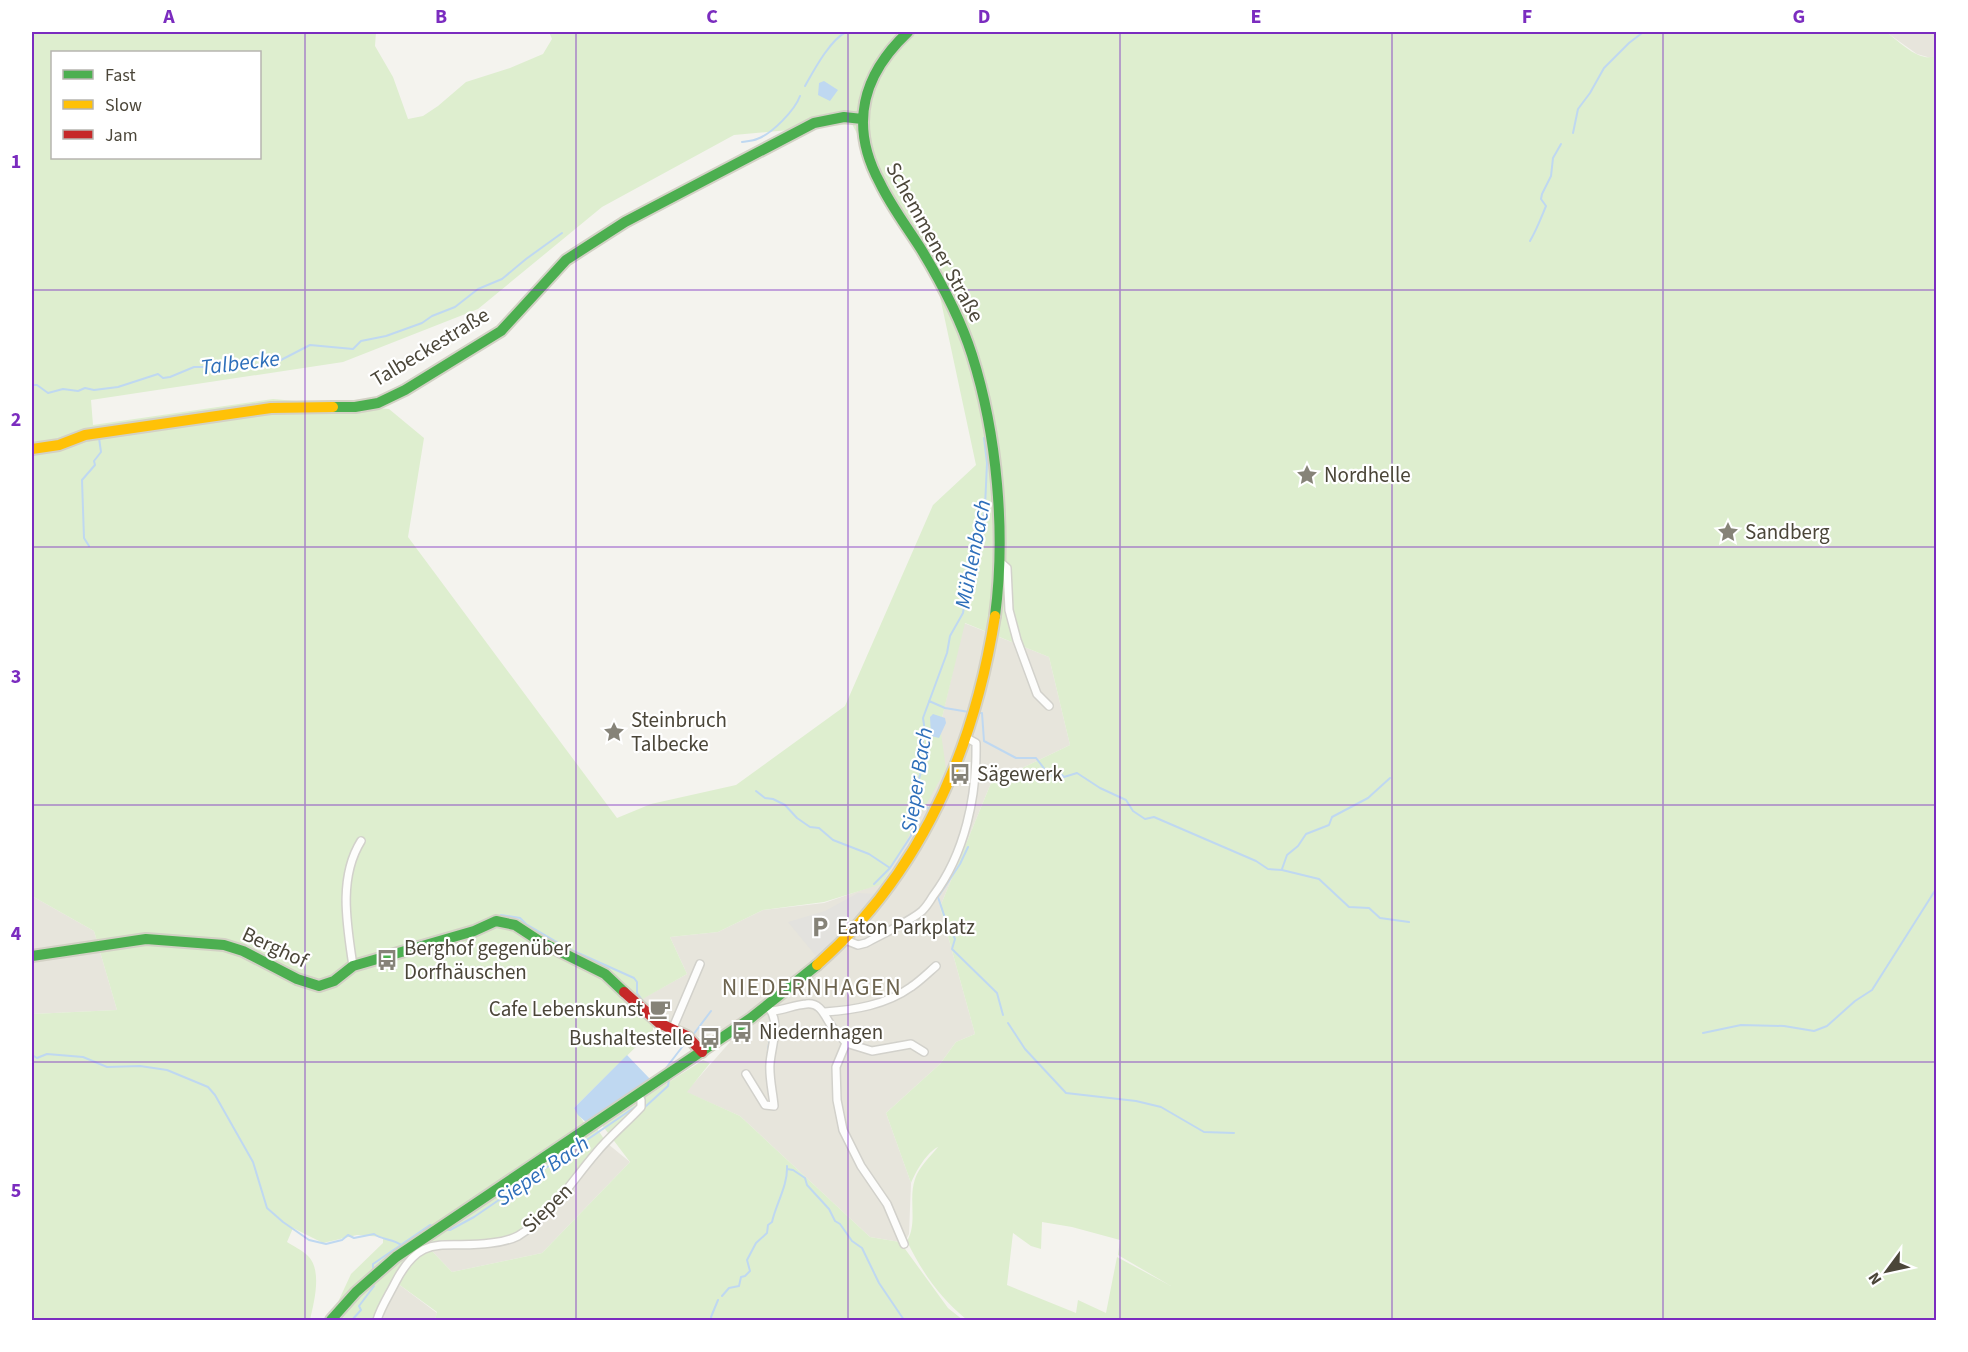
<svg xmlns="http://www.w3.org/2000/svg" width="1968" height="1352" font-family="'Source Sans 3',sans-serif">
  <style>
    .residential { fill: #e7e5dc }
    .green { fill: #deeecf; fill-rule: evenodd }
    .parking { fill: #e3e2de }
    .water { fill: #bfd8f1 }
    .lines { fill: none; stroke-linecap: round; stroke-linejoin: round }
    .stream { stroke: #bfd8f1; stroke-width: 2 }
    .street-casing { stroke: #d2d1cb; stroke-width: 10 }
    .fast-casing { stroke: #d3d1c5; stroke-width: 14 }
    .slow-casing { stroke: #d3d1c5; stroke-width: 14 }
    .jam-casing { stroke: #d3d1c5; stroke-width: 14 }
    .street { stroke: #fdfdfc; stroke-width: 7 }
    .fast { stroke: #4caf50; stroke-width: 10 }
    .slow { stroke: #ffc107; stroke-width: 10 }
    .jam { stroke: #c62828; stroke-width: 10 }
    .grid { fill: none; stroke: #7b2cbf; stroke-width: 1.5; stroke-opacity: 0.55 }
    .labels { text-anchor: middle; stroke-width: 4.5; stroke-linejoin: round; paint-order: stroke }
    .street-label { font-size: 21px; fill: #4b4639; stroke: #fff }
    .poi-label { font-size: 21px; fill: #4b4639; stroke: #fff; text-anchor: start }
    .water-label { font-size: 22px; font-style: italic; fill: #2e6fba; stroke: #fff }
    .quarter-label { font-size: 24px; letter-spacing: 1.5px; fill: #6e6550; stroke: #fff }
    .neatline { fill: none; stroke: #7b2cbf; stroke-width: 2 }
    .grid-label { font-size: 20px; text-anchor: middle; font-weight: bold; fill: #7b2cbf }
  </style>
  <rect width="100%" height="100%" fill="#f4f3ee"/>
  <path class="residential" d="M1886 32H1936V56L1931 58 1917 54Z
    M964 623 1049 657 1070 745 991 783 940 907 975 1034 956 1042 940 1064 886 1113 911 1183 909 1234 906 1240 900 1242 870 1237 740 1116 686 1092 730 1042 721 1028 703 1039 653 1015 638 1001 687 974 670 937 718 932 763 910 824 903 882 883 940 726Z
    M32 896 94 931 117 1010 32 1014Z
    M608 1144 630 1162 542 1253 452 1272 430 1249 510 1243 520 1237 565 1197Z
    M397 1283 437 1313 435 1320H380L382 1313Z"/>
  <path class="green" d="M32 32H376L375 46 393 77 408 119 423 116 438 106 466 82 510 68 543 54 552 39 549 32H1886C1899 41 1919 63 1936 56V1320L966 1319C941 1299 921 1271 907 1241 918 1223 908 1199 915 1179 919 1167 930 1157 938 1147 927 1152 916 1171 911 1183L886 1113 940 1064 956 1042 975 1034 940 907 991 783 1070 745 1049 657 965 623 940 726 946 769 882 884 824 902 763 910 718 932 670 937 687 974 639 1001 653 1015V1030L574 1108 585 1124 416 1238 374 1269 338 1302 351 1274 383 1243V1237L357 1235 323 1243 293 1228 287 1242C293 1246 302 1250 307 1255 323 1269 314 1302 310 1320H32V1014L117 1010 94 931 32 896ZM52 52H260V158H52ZM852 124 939 292 976 465 933 505 845 706 736 785 651 804 617 818 408 537 424 438 389 409 273 399 93 425 91 400 343 362 478 309 602 207 734 135ZM1042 1222 1072 1227 1120 1240 1118 1255 1171 1286 1117 1257 1106 1313 1078 1300 1076 1313 1007 1285 1013 1233 1031 1246 1041 1249Z
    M703 1060 710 1063 687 1092 740 1116 870 1237 900 1242 948 1308 963 1320H435L437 1312 397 1283 412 1260 430 1249 452 1272 542 1253 630 1162 602 1125Z
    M596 1127 604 1139 557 1200 554 1197 529 1219 531 1221 508 1239 477 1242H442L413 1253 402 1264 375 1320H335L378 1275Z"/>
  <path class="parking" d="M858 893 877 894 844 931 816 956 788 922 825 911Z"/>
  <path class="water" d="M824 81 838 90 830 101 818 95 819 83Z
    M933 714 945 718 946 723 939 738 931 736 930 717Z
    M627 1055 650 1079 587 1123 578 1115 574 1108Z"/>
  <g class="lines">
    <path class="stream" d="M805 86C814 70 830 40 846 32
      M1573 133 1578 109 1590 93 1604 68 1629 43 1642 33 1647 32
      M742 142C747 141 753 141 757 139 772 134 795 110 800 96
      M1530 241C1537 229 1541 218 1546 206L1541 199 1542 194 1551 176 1553 158 1561 144
      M32 385H37L48 393 63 389 78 391 85 388 94 390 118 387 158 374 163 378 170 377 194 367H212L232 363 256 365 279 361 310 345 353 349 361 341 386 336 422 323 432 316 455 307 478 289 502 279 526 259 562 233
      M89 546 84 538 82 480 95 465 94 461 101 452 99 438
      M929 701 945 708 969 712
      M980 713H982L984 741 1016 758H1036L1050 776 1060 773 1064 777 1077 773 1100 788 1126 800 1133 811 1145 819 1154 817 1256 861 1268 869 1282 870 1319 879 1349 907 1369 908 1380 918 1409 922
      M756 791 765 798 773 799 785 805 797 818 810 827 819 828 833 840 869 854 890 868
      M914 802 930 809
      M968 847 960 864 938 897 944 915 955 939 952 949 997 993 1003 1015
      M1282 869 1287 855 1298 846 1306 834 1329 825 1332 817 1368 798 1390 778
      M874 884 890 868 911 836 915 792 921 772 920 756 925 732 923 718 947 653 950 636 963 613 966 593 972 576 968 560 979 538 985 507 987 463 984 438
      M501 915 520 918 526 924 567 948 634 978 637 982V993L647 1007
      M1008 1023 1025 1049 1066 1093 1136 1101 1161 1107 1204 1132 1234 1133
      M1703 1033 1741 1025 1784 1026 1814 1031 1827 1026 1855 1001 1872 990 1936 889
      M693 1035 711 1011
      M768 1050 771 1031
      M32 1055 37 1058 47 1054 83 1057 107 1067 140 1066 167 1070 208 1087 215 1095 253 1162 267 1208 283 1222 309 1240 326 1244 342 1240 348 1235 354 1238 374 1234C382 1240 394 1239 401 1245
      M666 1068 686 1042
      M773 1076 775 1088
      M645 1107 668 1086 669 1079
      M787 1169 793 1170 805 1178 807 1185 829 1209 835 1221 840 1224 852 1241 862 1248 879 1283 904 1320
      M447 1230H450L474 1217 635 1107
      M373 1268V1264L430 1225 433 1226
      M722 1296 729 1288 739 1286 741 1277 745 1276 750 1271 747 1260 756 1243 767 1233 768 1225 772 1222C776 1204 788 1185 787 1166
      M352 1320 361 1310 359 1306 374 1286
      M712 1320 711 1317 718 1300"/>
    <defs>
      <path id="street" d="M999 561 1007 568 1009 610 1017 640 1037 694 1049 706
        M843 939 858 945 866 943C880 935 911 921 922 911 926 907 930 901 933 896 965 854 977 796 976 743L967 738
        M353 966C347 925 338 878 361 841
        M772 1011C784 1010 794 1005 806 1004 822 1002 825 1018 833 1028 837 1033 842 1038 846 1043L836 1067 837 1100 843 1130 861 1166 887 1204 904 1244
        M825 1012C854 1010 886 1005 911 987 920 981 928 973 936 966
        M672 1030 700 964
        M846 1043 872 1051 911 1044 924 1052
        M746 1074 765 1105 774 1106C773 1093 769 1078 770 1064 771 1047 781 1023 769 1008
        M377 1320C381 1307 389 1295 395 1283 422 1230 444 1250 491 1243 500 1242 510 1240 518 1236 552 1215 571 1182 596 1153 609 1137 626 1123 641 1107V1100L638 1094"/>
      <path id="fast" d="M908 32C862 75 849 126 880 183 891 206 907 227 921 249 941 282 960 317 972 355 997 434 1006 533 995 616
        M333 407H355L378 403 405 390 501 331 566 260 625 222 814 123 844 117 862 119
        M32 956 146 939 224 945 243 951 297 979 319 986 334 981 353 966 474 931 496 921 515 925 541 942 605 974 624 992
        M331 1320 356 1292 396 1257 751 1018 817 965"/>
      <path id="slow" d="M32 449 59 445 85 435 271 408 333 407
        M817 965C921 873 974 750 995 616"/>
      <path id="jam" d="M624 992 659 1023 687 1036 702 1052"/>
    </defs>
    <use href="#street" class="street-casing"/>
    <use href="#fast" class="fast-casing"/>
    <use href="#slow" class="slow-casing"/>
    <use href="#jam" class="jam-casing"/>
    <use href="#street" class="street"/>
    <use href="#fast" class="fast"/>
    <use href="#slow" class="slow"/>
    <use href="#jam" class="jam"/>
  </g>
  <path class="grid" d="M305 32V1320M576 32V1320M848 32V1320M1120 32V1320M1392 32V1320M1663 32V1320M32 290H1936M32 547H1936M32 805H1936M32 1062H1936"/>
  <defs>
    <symbol id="sight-bare" viewBox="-9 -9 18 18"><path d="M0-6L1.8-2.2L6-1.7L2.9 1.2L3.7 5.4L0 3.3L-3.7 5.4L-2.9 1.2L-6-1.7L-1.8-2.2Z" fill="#868378" stroke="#fff" stroke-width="2.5" paint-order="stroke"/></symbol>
    <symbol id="bus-bare" viewBox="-9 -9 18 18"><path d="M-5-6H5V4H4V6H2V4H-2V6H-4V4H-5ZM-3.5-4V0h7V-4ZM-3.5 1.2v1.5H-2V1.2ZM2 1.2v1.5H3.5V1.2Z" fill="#868378" stroke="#fff" stroke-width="2.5" paint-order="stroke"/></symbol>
    <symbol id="parking-bare" viewBox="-9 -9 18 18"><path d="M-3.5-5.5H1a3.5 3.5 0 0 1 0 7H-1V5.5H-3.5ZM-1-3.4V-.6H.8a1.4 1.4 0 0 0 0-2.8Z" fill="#868378" stroke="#fff" stroke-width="2.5" paint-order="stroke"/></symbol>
    <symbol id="cafe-bare" viewBox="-9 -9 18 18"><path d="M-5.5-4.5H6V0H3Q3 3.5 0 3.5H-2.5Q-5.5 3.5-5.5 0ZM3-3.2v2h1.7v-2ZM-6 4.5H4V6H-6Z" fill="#868378" stroke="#fff" stroke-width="2.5" paint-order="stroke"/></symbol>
  </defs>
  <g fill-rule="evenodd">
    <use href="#sight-bare" x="1292" y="460" width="30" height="30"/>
    <use href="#sight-bare" x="1713" y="517" width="30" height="30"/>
    <use href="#sight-bare" x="599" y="717" width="30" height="30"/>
    <use href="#bus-bare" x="945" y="759" width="30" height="30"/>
    <use href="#parking-bare" x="805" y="912" width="30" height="30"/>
    <use href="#bus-bare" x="372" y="945" width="30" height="30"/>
    <use href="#cafe-bare" x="645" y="994" width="30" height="30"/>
    <use href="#bus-bare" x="727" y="1017" width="30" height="30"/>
    <use href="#bus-bare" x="695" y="1023" width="30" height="30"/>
  </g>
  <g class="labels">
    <g class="street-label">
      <text transform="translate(935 242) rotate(61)" y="7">Schemmener Straße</text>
      <text transform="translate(430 347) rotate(-31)" y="7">Talbeckestraße</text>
      <text transform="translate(275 947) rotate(25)" y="7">Berghof</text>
      <text transform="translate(547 1208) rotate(-44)" y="7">Siepen</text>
    </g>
    <g class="poi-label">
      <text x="1324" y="482">Nordhelle</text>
      <text x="1745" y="539">Sandberg</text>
      <text x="631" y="727">Steinbruch<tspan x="631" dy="24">Talbecke</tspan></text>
      <text x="977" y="781">Sägewerk</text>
      <text x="837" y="934">Eaton Parkplatz</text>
      <text x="404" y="955">Berghof gegenüber<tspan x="404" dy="24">Dorfhäuschen</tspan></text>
      <text x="643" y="1016" text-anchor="end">Cafe Lebenskunst</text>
      <text x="759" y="1039">Niedernhagen</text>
      <text x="693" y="1045" text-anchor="end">Bushaltestelle</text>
    </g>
    <g class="water-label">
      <text transform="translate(240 362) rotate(-7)" y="8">Talbecke</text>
      <text transform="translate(972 554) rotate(-79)" y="8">Mühlenbach</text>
      <text transform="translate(916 780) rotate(-81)" y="8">Sieper Bach</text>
      <text transform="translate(542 1170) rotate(-34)" y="8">Sieper Bach</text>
    </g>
    <g class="quarter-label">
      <text x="812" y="995">NIEDERNHAGEN</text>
    </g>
  </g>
  <rect width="1968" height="1352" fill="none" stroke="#ffffff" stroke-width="66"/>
  <rect x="51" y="51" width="210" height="108" fill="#ffffff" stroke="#b7b5b0" stroke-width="1.5"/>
  <rect x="63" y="70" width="30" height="9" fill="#4caf50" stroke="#b7b5b0" stroke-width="1.5"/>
  <text x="105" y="81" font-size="18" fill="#4b4639">Fast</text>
  <rect x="63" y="100" width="30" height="9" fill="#ffc107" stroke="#b7b5b0" stroke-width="1.5"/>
  <text x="105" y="111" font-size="18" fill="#4b4639">Slow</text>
  <rect x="63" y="130" width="30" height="9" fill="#c62828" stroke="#b7b5b0" stroke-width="1.5"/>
  <text x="105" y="141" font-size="18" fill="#4b4639">Jam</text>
  <g transform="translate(1887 1271) rotate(237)" stroke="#ffffff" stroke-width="4.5" paint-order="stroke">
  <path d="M0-4.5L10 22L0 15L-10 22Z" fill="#4b4639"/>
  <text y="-9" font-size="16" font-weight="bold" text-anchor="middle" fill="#4b4639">N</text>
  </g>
  <rect x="33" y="33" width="1902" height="1286" class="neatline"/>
  <g class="grid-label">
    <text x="169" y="23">A</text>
    <text x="441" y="23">B</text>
    <text x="712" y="23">C</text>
    <text x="984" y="23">D</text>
    <text x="1256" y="23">E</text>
    <text x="1527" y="23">F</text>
    <text x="1799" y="23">G</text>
    <text x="16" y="168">1</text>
    <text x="16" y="426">2</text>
    <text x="16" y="683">3</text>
    <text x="16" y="940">4</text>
    <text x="16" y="1197">5</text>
  </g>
</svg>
